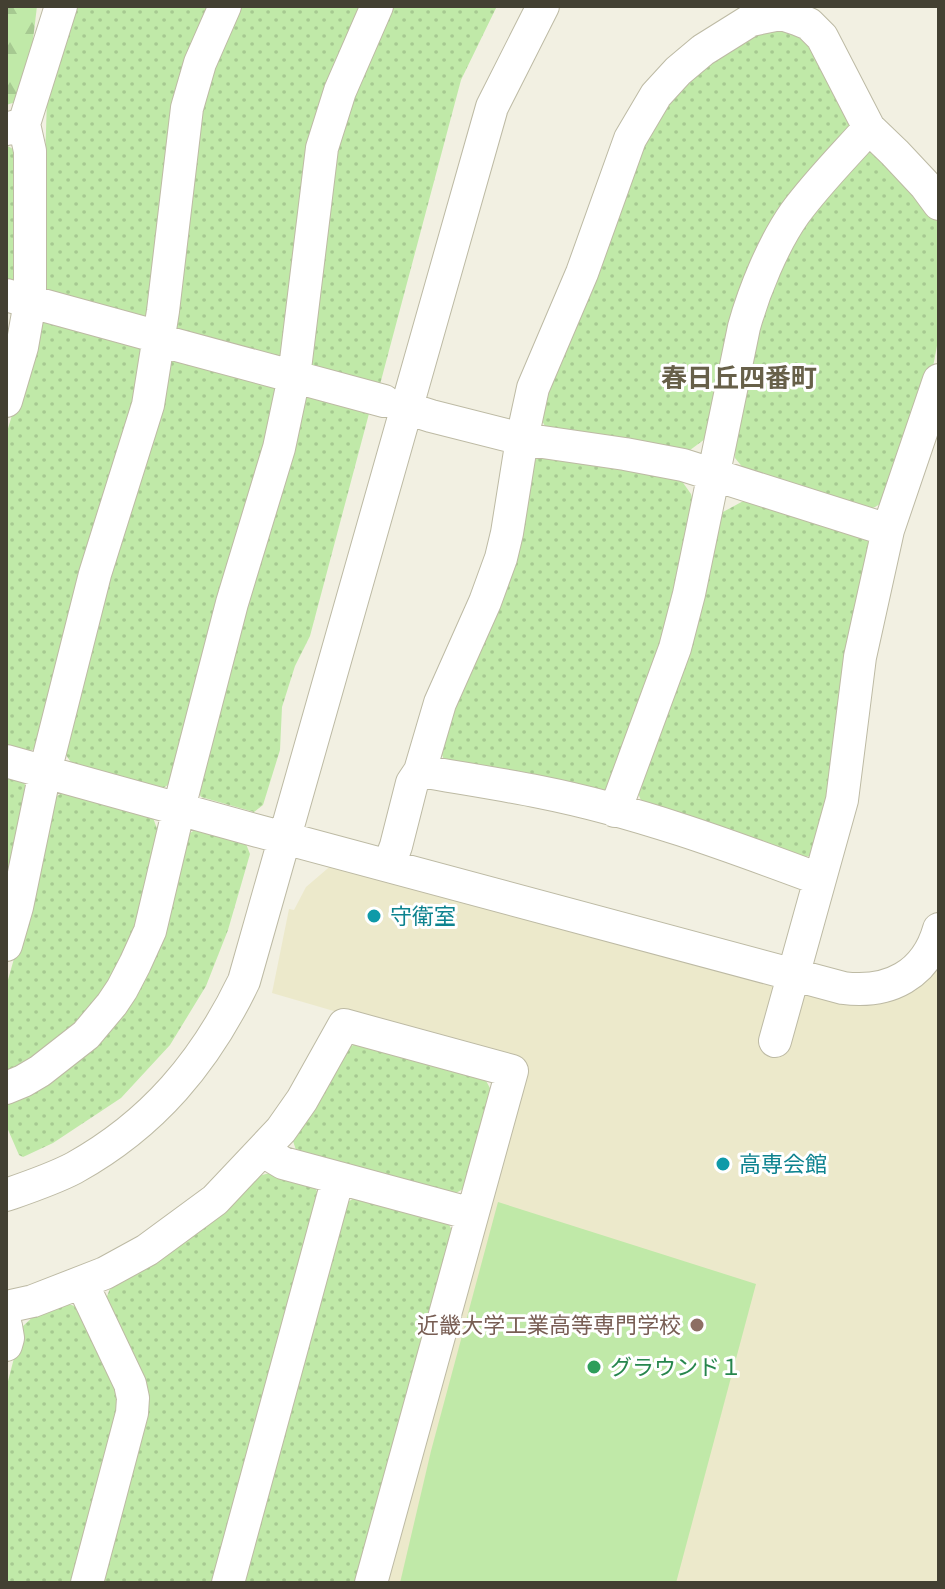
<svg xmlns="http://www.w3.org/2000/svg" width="945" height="1589" font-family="Ubuntu,'Noto Sans JP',sans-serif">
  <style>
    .education { fill: #ece9cb }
    .green { fill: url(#green-dots) }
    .forest { fill: url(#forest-firs) }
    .pitch { fill: #c0e9a8 }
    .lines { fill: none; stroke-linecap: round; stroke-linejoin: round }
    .minor-casing { stroke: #bdbaa4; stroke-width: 34 }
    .minor { stroke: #fff; stroke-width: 32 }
    .culture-dot { fill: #0f9aa8; stroke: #fff; stroke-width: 3 }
    .education-dot { fill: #8d6e63; stroke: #fff; stroke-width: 3 }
    .leisure-dot { fill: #2e9e5b; stroke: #fff; stroke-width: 3 }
    .labels { text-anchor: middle; stroke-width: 6; stroke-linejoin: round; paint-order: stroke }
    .culture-label { font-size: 22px; fill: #0d838f; stroke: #fff; text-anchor: start }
    .education-label { font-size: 22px; fill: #785e54; stroke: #fff; text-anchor: end }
    .leisure-label { font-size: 22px; fill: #27864d; stroke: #fff; text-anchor: start }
    .quarter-label { font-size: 26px; font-weight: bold; fill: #676049; stroke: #fff }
  </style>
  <defs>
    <pattern id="green-dots" width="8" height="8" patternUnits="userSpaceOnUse" patternTransform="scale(2)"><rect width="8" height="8" fill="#c0e9a8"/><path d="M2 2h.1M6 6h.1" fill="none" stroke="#a6c991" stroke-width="1.8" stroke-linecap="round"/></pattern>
    <pattern id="forest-firs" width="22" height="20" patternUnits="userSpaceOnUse" patternTransform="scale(2)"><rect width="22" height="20" fill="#c0e9a8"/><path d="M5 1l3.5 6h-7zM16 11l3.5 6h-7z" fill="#a6c991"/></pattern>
  </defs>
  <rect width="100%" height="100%" fill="#f2f0e2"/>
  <path class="education" d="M334 863 833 1000 939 961V1583H385L526 1067 272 993 289 909 294 910 306 887Z"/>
  <path class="green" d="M74 6H212L147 326 41 295 47 98Z
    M238 6H366L283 370 172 338 198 115Z
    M391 6H497L461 80 378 392 305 374 326 169Z
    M772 26 805 37 850 113 849 126 846 137 789 204 705 439 686 453 546 428 540 417 543 395 635 158 658 112 709 61Z
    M6 145 18 152 20 288 6 284Z
    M865 151H872L894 166 939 223V335L933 367 884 502 869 510 744 469 735 458 737 405 756 331 781 265 807 218Z
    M39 314 147 341 138 395 39 746 27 753 6 748V435L31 353Z
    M171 350 282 378 174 781 160 790 74 767 62 749Z
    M304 388 371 406 310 636 295 666 282 707 280 750 263 805 254 812 201 797 196 787Z
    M538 457 679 477 691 494 694 505 671 618 614 781 602 794 445 763 440 749 534 462Z
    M747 499 869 539 871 547 832 796 810 856 804 857 643 806 637 790 718 521 723 512Z
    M6 772 20 776 29 792 6 903Z
    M69 789 152 815 159 834 140 925 118 971 74 1032 6 1074V987L26 916 50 800Z
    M195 830 246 844 250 854 228 930 206 986 170 1045 121 1098 53 1143 23 1157 19 1155 6 1125V1102L94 1043 185 836Z
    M361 1042 483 1075 492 1092 468 1186 451 1196 297 1153 291 1135 341 1050Z
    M273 1172 312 1182 321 1199 216 1583H97L144 1413 106 1299 112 1283 255 1177Z
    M359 1195 445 1217 455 1236 359 1583H240L343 1205Z
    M63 1302 83 1309 121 1402 72 1583H6V1389L22 1327 37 1313Z"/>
  <path class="forest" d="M6 6H37L26 99 6 105Z"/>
  <path class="pitch" d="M498 1202 756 1284 676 1583H400L431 1451Z"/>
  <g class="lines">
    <defs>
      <path id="minor" d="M6 129 24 124 61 6
        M6 295 159 337
        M158 340 384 401
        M6 401 22 347 30 302V151L24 124
        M406 408 431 416 522 439 625 454 683 465 888 530
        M6 761 258 831 843 988C889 994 926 975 939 929
        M420 771C460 778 500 784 540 792 636 811 728 845 819 879
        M615 811 675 648 689 594 744 327C754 291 773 244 795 213 817 183 844 156 869 128
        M389 865 396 846 412 783 420 771 440 703 485 602 501 558 507 533 522 439 533 388 582 273 630 139 656 95 678 71 703 50 751 20 775 15H785L797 19 809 24 822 37 869 128 895 153 925 185 939 204
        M6 945 17 907 45 772 95 574 148 405 163 311 187 108 200 63 225 6
        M775 1041 842 800 860 657 888 530 939 380
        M6 1088 23 1081 40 1071 86 1035 112 1004 122 989 135 964 150 931 179 808 232 603 279 448 294 377 322 148 340 91 377 6
        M263 1151 283 1163 472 1214
        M6 1195C29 1187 53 1179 74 1168 153 1124 205 1062 244 981L492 107 543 6
        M82 1283 130 1384 133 1398 132 1413 87 1583
        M6 1307 33 1301 105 1273 147 1250 215 1200 281 1130 302 1100 344 1025 512 1071 371 1583
        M6 1326 8 1338 6 1345
        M228 1583 338 1178"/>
    </defs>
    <use href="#minor" class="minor-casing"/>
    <use href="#minor" class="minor"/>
  </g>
  <g class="culture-dot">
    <circle cx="374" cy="916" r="8"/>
    <circle cx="723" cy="1164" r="8"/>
  </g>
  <circle class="education-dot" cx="697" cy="1325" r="8"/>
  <circle class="leisure-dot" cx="594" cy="1367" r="8"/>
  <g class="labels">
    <g class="culture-label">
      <text x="390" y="924">守衛室</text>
      <text x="739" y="1172">高専会館</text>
    </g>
    <g class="education-label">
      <text x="681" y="1333">近畿大学工業高等専門学校</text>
    </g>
    <g class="leisure-label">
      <text x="610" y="1375">グラウンド１</text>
    </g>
    <g class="quarter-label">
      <text x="739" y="387">春日丘四番町</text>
    </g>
  </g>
  <rect width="945" height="1589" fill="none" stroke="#434032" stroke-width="16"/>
</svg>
